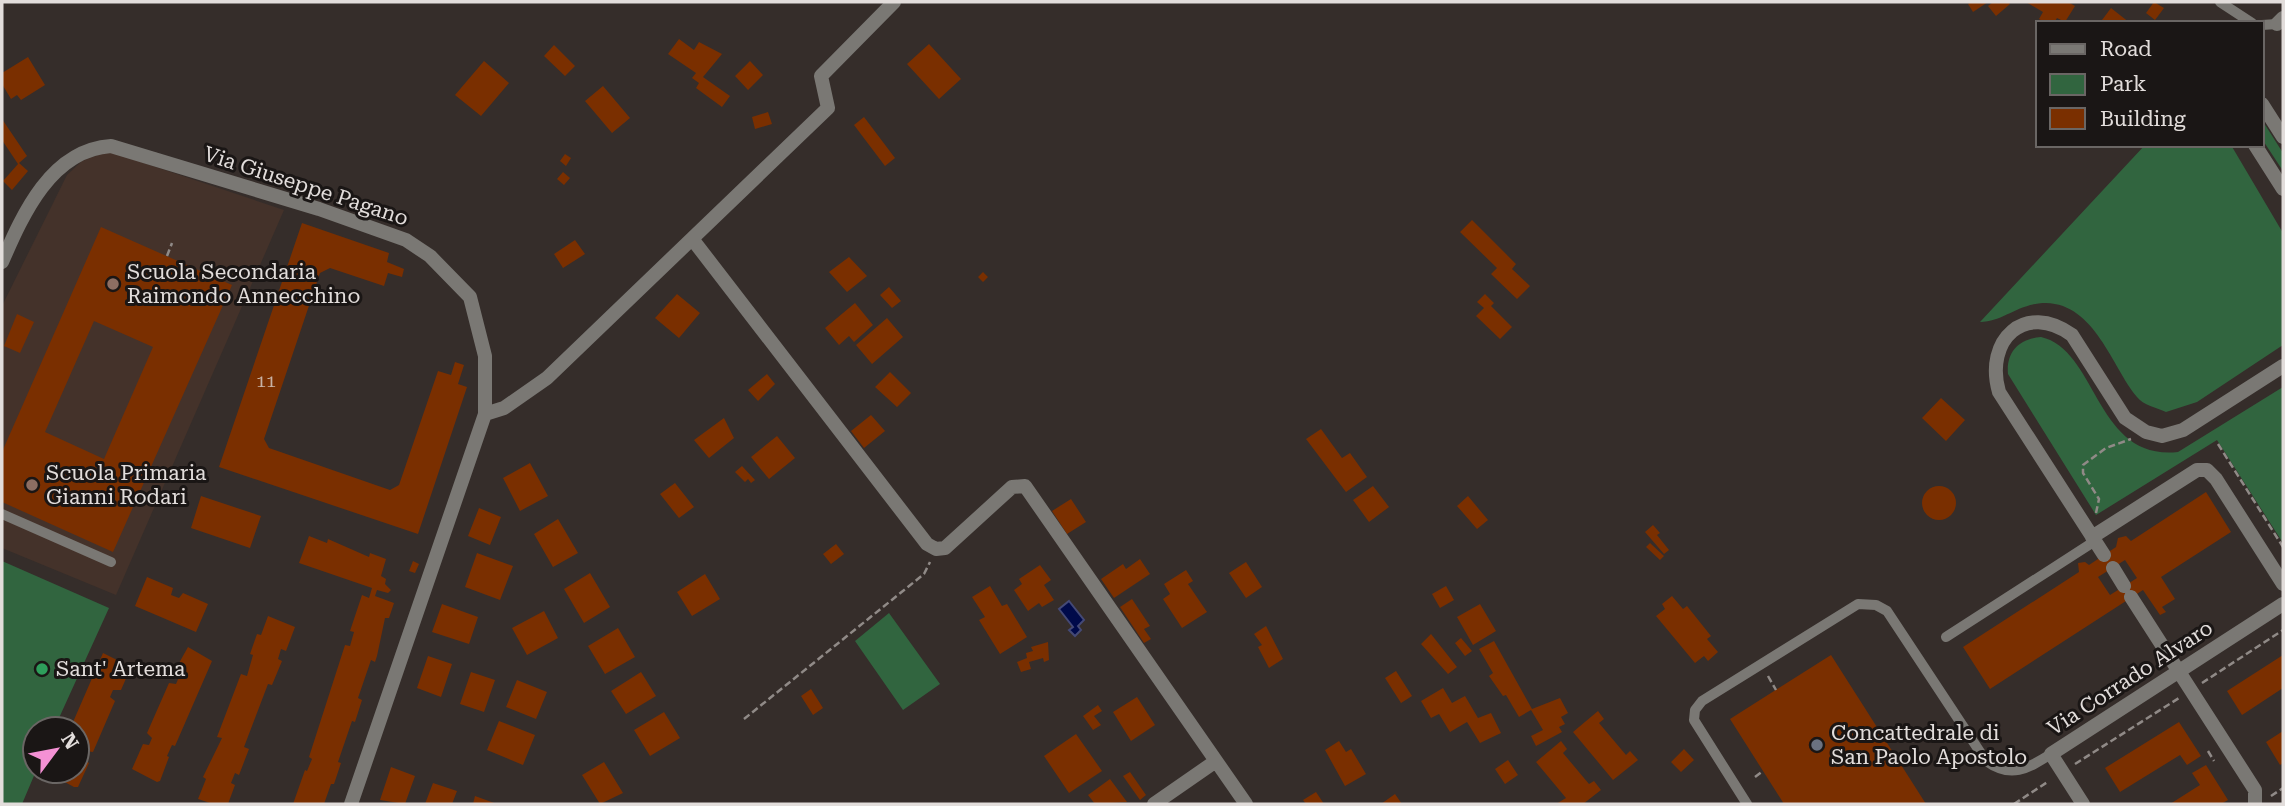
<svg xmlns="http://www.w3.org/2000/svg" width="2285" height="806" font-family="'Roboto Serif',serif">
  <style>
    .education { fill: #44322a }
    .green { fill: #31653f }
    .water { fill: #000a4a; stroke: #444976; stroke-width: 2 }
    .building { fill: #7a2f00; fill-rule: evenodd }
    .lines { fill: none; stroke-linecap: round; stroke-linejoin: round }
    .path { stroke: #908a87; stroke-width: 2.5; stroke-dasharray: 7 3.5; stroke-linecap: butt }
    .service { stroke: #7a7874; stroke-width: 10 }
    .minor { stroke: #7a7874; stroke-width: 14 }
    .education-dot { fill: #8d6e63; stroke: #1a1615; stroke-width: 2.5 }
    .leisure-dot { fill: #2e9e5b; stroke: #1a1615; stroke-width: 2.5 }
    .worship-dot { fill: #6b7280; stroke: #1a1615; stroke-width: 2.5 }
    .labels { text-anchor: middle; stroke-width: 6; stroke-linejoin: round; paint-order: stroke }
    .number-label { font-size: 18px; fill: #c8b2a4 }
    .street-label { font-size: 21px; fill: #e2dddb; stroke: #1a1615 }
    .poi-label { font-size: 21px; fill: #e2dddb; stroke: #1a1615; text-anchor: start }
  </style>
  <rect width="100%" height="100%" fill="#352d2a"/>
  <path class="education" d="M108 151 284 210 116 595 2 548V306L67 175 82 161Z"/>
  <path class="green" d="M2262 120 2283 153V171L2262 139Z
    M2145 145H2231L2283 233V345L2197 402 2166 412C2157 408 2143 405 2137 397 2112 367 2095 304 2046 303 2018 303 2005 321 1980 322Z
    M2041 337C2098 350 2095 461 2178 452L2283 387V543L2217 440 2096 515 2008 374C2006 352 2019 339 2041 337Z
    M2 561 109 608 54 729H35L36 771 22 804H2Z
    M889 613 940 684 903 710 855 641Z"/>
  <path class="water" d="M1069 601 1084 620 1078 626 1081 630 1075 636 1069 630 1073 627 1059 609Z"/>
  <path class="building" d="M1971 2H1988L1973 12 1968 4Z
    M1993 2H2008L2010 4 1996 16 1988 6Z
    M2026 2H2068L2075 6 2065 22 2057 18 2054 23H2045L2039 19 2043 12Z
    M2154 2 2164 8 2155 20 2146 13Z
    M2111 8 2130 23H2106L2102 20Z
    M679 39 694 50 699 42 722 54 703 77 730 96 722 107 696 88 699 83 692 78 696 73 668 54Z
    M929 44 961 79 939 99 907 64Z
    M554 45 575 66 565 76 544 56Z
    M28 57 45 85 21 100 17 95 11 99 2 84V73Z
    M484 61 509 83 481 116 455 95Z
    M750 61 763 75 748 90 735 76Z
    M603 86 630 118 612 133 585 101Z
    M768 112 772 124 755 129 752 117Z
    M864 117 895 158 885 166 854 125Z
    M2 119 27 156 19 163 28 171 12 190 3 181 18 164 2 140Z
    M565 154 571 158 566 166 560 161Z
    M563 172 570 178 564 185 557 179Z
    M1472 220 1516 264 1512 269 1530 286 1517 299 1491 274 1497 268 1460 232Z
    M302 223 389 253 387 262 404 269 402 277 388 273 384 286 330 268 320 273 264 439 269 448 390 490 399 485 438 371 451 375 455 362 464 365 458 384 467 387 418 534 219 467Z
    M101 227 232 285 113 552 2 502V452ZM94 321 153 347 104 459 45 432Z
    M575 240 585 254 563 268 554 254Z
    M849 257 867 276 847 292 829 272Z
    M983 272 988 277 983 282 978 277Z
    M889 287 901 301 892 308 880 295Z
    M677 294 700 313 679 338 655 318Z
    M1485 294 1494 303 1491 306 1512 327 1500 339 1476 316 1484 308 1477 302Z
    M855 303 873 325 854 342 849 336 839 345 825 328Z
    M17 314 34 322 20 353 4 346Z
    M887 318 903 337 872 364 856 345Z
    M890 372 911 393 897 407 875 387Z
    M767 374 775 384 758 401 748 390Z
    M1941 398 1965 420 1946 441 1922 418Z
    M871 415 885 431 864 448 851 431Z
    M724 418 734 438 709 458 694 440Z
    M1321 429 1342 458 1350 453 1367 477 1346 492 1306 439Z
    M777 436 795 458 769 479 751 457Z
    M530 463 548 496 520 511 503 478Z
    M742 466 755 480 751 483 748 479 745 482 735 472Z
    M675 483 694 507 679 518 660 494Z
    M1922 503a17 17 0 1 1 34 0a17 17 0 1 1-34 0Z
    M1373 486 1389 507 1369 522 1353 500Z
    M2206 492 2231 532 2161 577 2175 599 2162 607 2166 612 2160 615 2143 590 1990 689 1963 647 2079 572 2078 563 2085 562 2089 565 2116 547 2118 538 2126 536 2131 541ZM2125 560 2137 578 2110 595 2098 577Z
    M201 496 261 516 250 548 191 528Z
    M1468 496 1488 520 1477 529 1457 506Z
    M1071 499 1086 522 1067 534 1052 511Z
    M479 508 501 517 490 545 468 536Z
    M558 519 578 553 553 567 534 534Z
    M1653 525 1660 533 1657 535 1669 550 1664 554 1645 532Z
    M309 536 327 543 328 539 369 557 370 553 386 559 381 576 386 579 385 584 391 590 388 593 377 590 375 596 394 603 389 618H385L377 656 375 662 371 660 358 698 362 700 355 722 352 721 338 762 341 763 334 784H331L324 804H293L305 770 307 771 312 759 309 757 345 645 350 646 354 632 350 631 362 595 369 598 372 588 299 563Z
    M1650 543 1664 556 1660 560 1646 547Z
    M836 544 844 554 831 564 823 554Z
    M477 553 513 566 500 600 465 587Z
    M1140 559 1150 574 1114 598 1101 579 1123 564 1126 569Z
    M413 561 419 564 415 573 409 571Z
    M1246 562 1262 587 1246 598 1229 573Z
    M1040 565 1051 580 1044 585 1054 600 1042 607 1039 603 1028 611 1014 590 1022 584 1019 579Z
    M1186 570 1193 581 1188 584 1207 612 1182 628 1163 599 1170 594 1164 584Z
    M590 573 610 607 584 623 564 589Z
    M705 574 720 599 692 616 677 592Z
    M147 577 173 588 171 595 179 598 183 593 208 604 196 632 135 606Z
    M990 586 1002 606 1007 604 1027 637 1000 654 979 620 985 617 972 597Z
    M1446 586 1454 600 1440 608 1432 594Z
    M1672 596 1683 609 1687 606 1711 636 1707 639 1718 652 1708 661 1704 656 1695 663 1656 616 1665 609 1662 604Z
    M1132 599 1150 626 1144 629 1151 639 1144 643 1120 607Z
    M442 604 478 617 469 644 432 632Z
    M1480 604 1496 631 1473 645 1457 617Z
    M544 611 558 638 527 655 512 628Z
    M268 616 295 627 286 651 281 649 278 659 282 661 272 685 268 684 244 747 249 749 239 775 235 773 231 783 235 785 228 804H213L198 799 206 779 203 777 222 738 217 737 241 674 247 676 253 655 250 654 257 634 261 635Z
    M1266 626 1283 659 1269 668 1258 647 1262 645 1254 634Z
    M618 628 635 657 605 674 588 646Z
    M1431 634 1457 667 1448 674 1421 644Z
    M1461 638 1472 651 1465 656 1455 643Z
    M1494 641 1532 709 1560 698 1568 713 1561 717 1565 724 1559 727 1562 732 1536 746 1531 736 1543 730 1531 710 1519 717 1506 695 1503 696 1489 676 1493 673 1479 649Z
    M1048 642 1049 660 1044 662 1043 658 1029 662 1031 669 1021 672 1017 662 1027 658 1026 653 1033 651 1031 647Z
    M188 647 212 661 175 746 172 745 167 756 169 757 160 781 157 782 132 769 143 744 149 745 152 738 147 733 169 683 176 684 179 677 174 672Z
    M103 653 131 667 121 690H113L110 697 115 701 93 752 86 751 83 758 89 763 78 787H74L50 774 51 771H77V729H70Z
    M1831 655 1926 804H1784L1730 719Z
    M2283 655V688L2242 715 2227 691Z
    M428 656 452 664 441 697 417 688Z
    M1396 671 1412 696 1401 703 1385 678Z
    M471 672 495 680 484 712 460 704Z
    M641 672 656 696 626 714 611 691Z
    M517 680 547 692 536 719 506 707Z
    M1443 688 1452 703 1465 696 1478 718 1491 713 1501 733 1480 743 1467 722 1450 732 1439 714 1431 718 1421 701Z
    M811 689 823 708 813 715 801 696Z
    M1137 697 1155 725 1131 741 1113 712Z
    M1098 705 1102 711 1094 716 1101 725 1093 730 1083 716Z
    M1598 711 1604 719 1599 723 1626 755 1630 751 1638 760 1613 780 1573 732Z
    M664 712 680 738 650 756 634 730Z
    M499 721 535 735 523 765 487 750Z
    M2179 722 2201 756 2187 765 2180 755 2120 792 2105 768Z
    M2283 731V763L2280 765 2266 742Z
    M1076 734 1102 771 1069 793 1044 756Z
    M1339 741 1346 752 1351 749 1366 774 1345 786 1325 750Z
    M1561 741 1567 749 1563 753 1589 784 1594 781 1601 790 1583 804H1556L1566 798 1536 762Z
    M1684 749 1694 760 1681 772 1671 762Z
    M1508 760 1518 775 1505 784 1495 769Z
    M604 762 623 793 600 804 582 775Z
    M2206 765 2228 800 2221 804H2170L2200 785 2192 773Z
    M391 767 415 776 405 804 380 800Z
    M1130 772 1146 795 1140 800 1123 776Z
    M1110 779 1127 802 1095 804 1088 795Z
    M433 783 457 791 452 804H425Z
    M1316 792 1324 804H1306L1303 800Z
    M1395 794 1402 804H1381Z
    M475 796 497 804H473Z"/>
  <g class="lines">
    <path class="path" d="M167 256 172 243
      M2218 444 2283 547
      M2096 513 2099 499 2083 473V465L2106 448 2131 439
      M1768 676 1776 690
      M2202 683 2283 630
      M744 719 924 574 930 562
      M2208 751 2214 761
      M2075 764 2179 698
      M1755 777 1763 771
      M2271 796 2283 788
      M2014 804 2049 781"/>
    <path class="service" d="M2220 2 2252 23
      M2262 25 2277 24
      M2 514 111 562
      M1946 637 2095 541
      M1747 804 1694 720 1695 710 1702 701 1858 604 1876 605 1887 611 1986 761C2011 779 2027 769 2051 754"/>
    <path class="minor" d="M2277 24 2283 18
      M2262 104 2283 137
      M2255 145 2283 189
      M693 240 927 544 936 549 945 548 1012 487 1025 486 1246 804
      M2 262C23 214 51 150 111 146L319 209 406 240 430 256 470 297 485 356V414L351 804
      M485 414 504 408 547 378 828 108 821 76 894 2
      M2092 537 2197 470H2207L2216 479 2283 584
      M2104 555 1999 392C1984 340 2025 301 2072 335L2125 418 2146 432 2162 436 2183 430 2283 366
      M2113 568 2124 586
      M2131 597 2255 790V804
      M1154 804 1216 761
      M2083 804 2051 754 2283 604"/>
  </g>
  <g class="education-dot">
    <circle cx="113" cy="284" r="7"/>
    <circle cx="32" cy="485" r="7"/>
  </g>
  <circle class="leisure-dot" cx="42" cy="669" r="7"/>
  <circle class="worship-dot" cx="1817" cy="745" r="7"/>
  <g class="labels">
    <g class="number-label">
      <text x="266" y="387">11</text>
    </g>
    <g class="street-label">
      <text transform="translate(306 186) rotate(18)" y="7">Via Giuseppe Pagano</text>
      <text transform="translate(2130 678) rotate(-33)" y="7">Via Corrado Alvaro</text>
    </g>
    <g class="poi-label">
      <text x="127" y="279">Scuola Secondaria<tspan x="127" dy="24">Raimondo Annecchino</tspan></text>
      <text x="46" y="480">Scuola Primaria<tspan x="46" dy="24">Gianni Rodari</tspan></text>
      <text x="56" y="676">Sant' Artema</text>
      <text x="1831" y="740">Concattedrale di<tspan x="1831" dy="24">San Paolo Apostolo</tspan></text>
    </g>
  </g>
  <rect width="2285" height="806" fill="none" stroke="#e2dddb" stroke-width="7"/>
  <rect x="2036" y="21" width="228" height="126" fill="#1a1615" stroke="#6a6664" stroke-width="2"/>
  <rect x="2050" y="44" width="35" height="10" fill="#7a7874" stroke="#6a6664" stroke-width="2"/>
  <text x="2100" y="56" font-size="21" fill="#e2dddb">Road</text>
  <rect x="2050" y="74" width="35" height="21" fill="#31653f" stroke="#6a6664" stroke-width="2"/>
  <text x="2100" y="91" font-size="21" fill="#e2dddb">Park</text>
  <rect x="2050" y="108" width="35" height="21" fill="#7a2f00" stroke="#6a6664" stroke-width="2"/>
  <text x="2100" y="126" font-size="21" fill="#e2dddb">Building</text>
  <g transform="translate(56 750) rotate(58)"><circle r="33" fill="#1a1615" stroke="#6a6664" stroke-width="2"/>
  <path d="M0-5L12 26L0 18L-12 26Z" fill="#f491d4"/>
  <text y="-10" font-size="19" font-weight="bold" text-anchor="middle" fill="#e2dddb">N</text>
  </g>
</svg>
